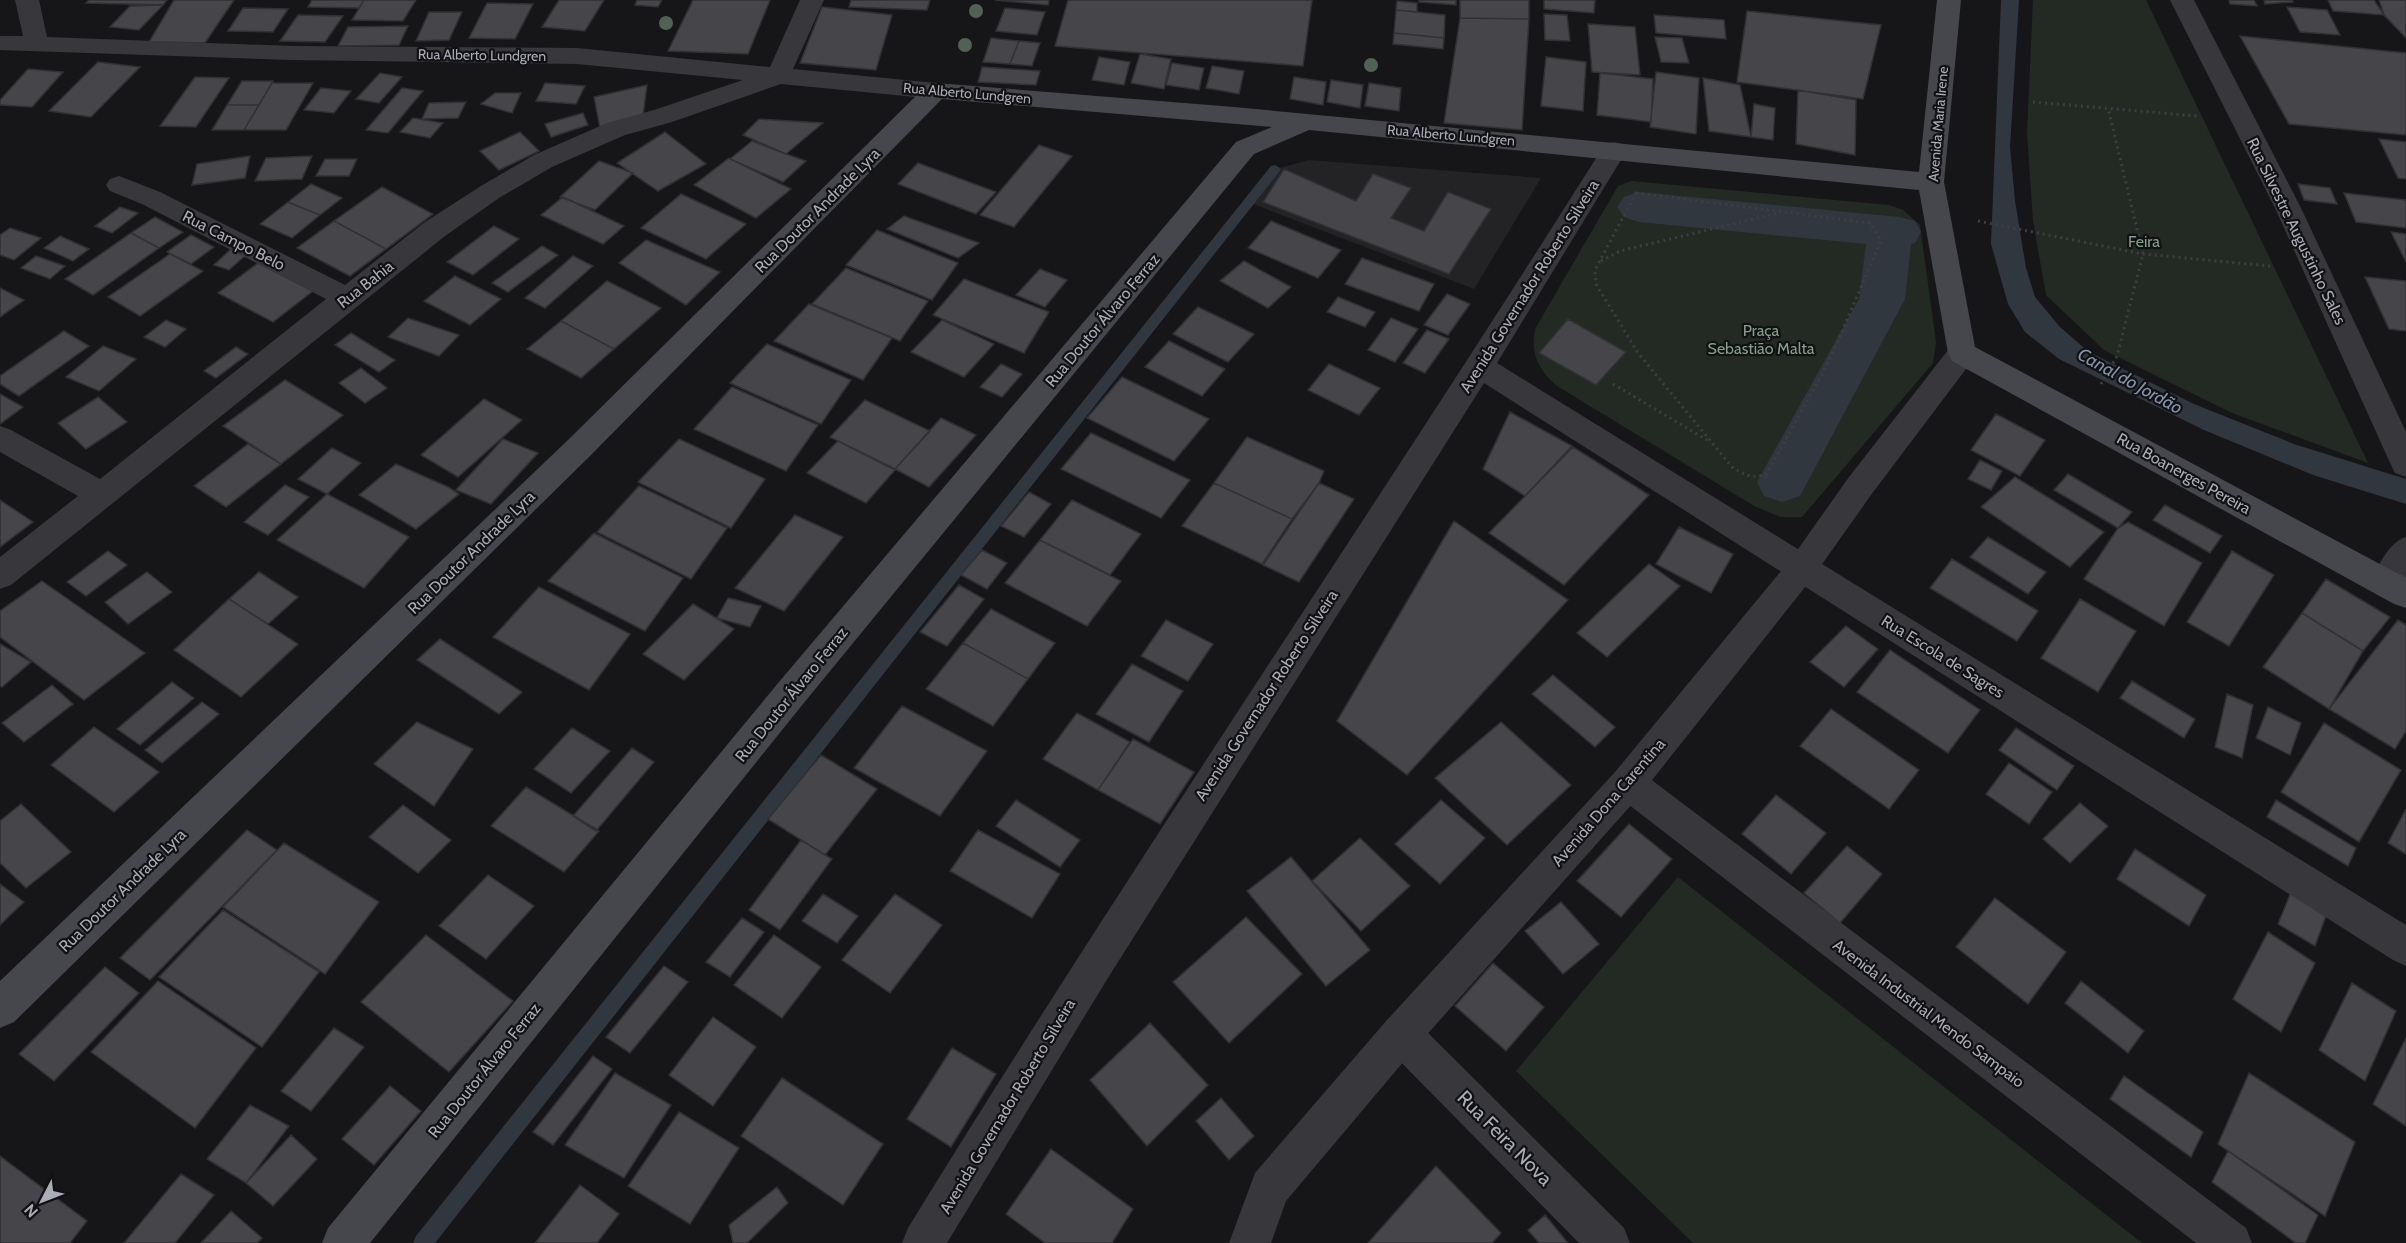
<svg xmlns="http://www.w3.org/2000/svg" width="2406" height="1243" font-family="Cabin,sans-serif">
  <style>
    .built { fill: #232225 }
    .green { fill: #232a24 }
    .water { fill: #31373f }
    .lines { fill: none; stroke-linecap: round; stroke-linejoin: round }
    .stream { fill: #31373f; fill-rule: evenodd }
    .canal { fill: #31373f; fill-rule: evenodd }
    .building { fill: #46464a; stroke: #313134; stroke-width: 1.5 }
    .path { stroke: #3e3f43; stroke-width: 3; stroke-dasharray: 2 4; stroke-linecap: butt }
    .minor { fill: #38383c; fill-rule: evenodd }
    .tertiary { fill: #38383c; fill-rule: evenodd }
    .secondary { fill: #46474c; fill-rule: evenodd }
    .tree { fill: #526156 }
    .labels { text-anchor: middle; stroke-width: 4.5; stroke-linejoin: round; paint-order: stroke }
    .far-street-label { font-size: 14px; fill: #aaacb6; stroke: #111113 }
    .street-label { font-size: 16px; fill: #aaacb6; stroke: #111113 }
    .park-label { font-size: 16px; fill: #839f89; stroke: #111113 }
    .water-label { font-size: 18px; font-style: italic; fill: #8594ad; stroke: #111113 }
    .near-street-label { font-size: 20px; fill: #aaacb6; stroke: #111113 }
  </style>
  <rect width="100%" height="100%" fill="#161618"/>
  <path class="built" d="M1309 160 1541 178 1474 289 1248 202 1275 169Z"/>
  <path class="green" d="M2033 0H2146L2368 463 2232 413 2104 350 2046 295 2033 221 2027 132Z
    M1631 181 1889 205 1903 210 1920 225 1936 342 1933 363 1802 517H1781L1756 507 1557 386C1539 371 1530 353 1535 329L1618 186Z
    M1678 877 2142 1243H1693L1516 1071Z"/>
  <path class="water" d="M2001 0H2019L2010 147 2015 201 2026 268 2035 297 2060 327 2089 352 2194 404 2294 444 2406 479V504L2313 475 2204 430 2059 359 2025 332 2008 304 1991 244Z"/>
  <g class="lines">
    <path class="stream" d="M1275 165 1281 169 1279 172 435 1243H413L416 1236 1271 166Z"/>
    <path class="canal" d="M1639 192 1899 217 1915 221 1921 232 1915 243 1911 244 1905 299 1800 496 1782 502 1764 496 1757 482 1859 299 1866 244 1639 222 1624 217 1617 207 1624 197Z"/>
  </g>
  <path class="building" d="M89 0H167L163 5 86 3Z
    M174 0H234L205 43 149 42Z
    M312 0H364L359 8 308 7Z
    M364 0H416L403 21 352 20Z
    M559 0H604L585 31 542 27Z
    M637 0H662L658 7 635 5Z
    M693 0H770L748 54 668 51Z
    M851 0H930L927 10 849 7Z
    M995 0H1049L1048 5Z
    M1068 0H1312L1303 66 1055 46Z
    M1419 0H1456V5L1419 2Z
    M1460 0H1529V19L1460 18Z
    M1544 0H1595L1594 13 1544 9Z
    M2229 0H2254L2257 6 2230 4Z
    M2264 0H2292L2293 2 2265 4Z
    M2328 0H2374L2384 15 2333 11Z
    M2379 0H2406V38L2384 15Z
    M1397 1 1417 3V12L1396 10Z
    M487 3 533 4 515 39 469 38Z
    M163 5 139 30 110 27 130 6Z
    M822 7 892 15 876 70 800 63Z
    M2287 7 2327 10 2340 35 2300 32Z
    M243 8 288 9 273 32 228 31Z
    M1005 8 1045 12 1037 35 996 31Z
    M1396 10 1445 15 1444 38 1394 33Z
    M1747 11 1881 25 1863 99 1737 82Z
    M429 12H462L449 40 416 41Z
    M1544 14 1567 15 1570 41 1545 40Z
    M298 15 343 16 325 42 280 41Z
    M1654 15 1724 20 1726 39 1656 33Z
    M1460 18 1529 19 1522 130 1444 123Z
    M1588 24 1635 27 1640 75 1592 72Z
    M408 26 399 45 338 46 348 27Z
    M1394 33 1444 38 1443 49 1393 44Z
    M2240 36 2406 53V135L2289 124Z
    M1655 37 1682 38 1689 63 1661 62Z
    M991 38 1019 41 1010 64 983 62Z
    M1019 41 1040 43 1032 66 1010 64Z
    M1140 54 1171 59 1164 89 1131 83Z
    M1099 57 1130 62 1124 85 1092 80Z
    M1546 57 1586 62 1583 111 1541 106Z
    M98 62 140 67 91 117 49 111Z
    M1172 63 1204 68 1199 90 1166 85Z
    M1212 66 1244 71 1239 94 1206 88Z
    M982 67 1040 71 1036 85 978 82Z
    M28 69 63 72 32 107 0 105V100Z
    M1656 72 1699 78 1696 134 1650 127Z
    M380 73 402 77 379 103 356 99Z
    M1600 73 1653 79 1651 122 1597 115Z
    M195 77 229 78 196 127 160 126Z
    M1294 77 1326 82 1323 105 1290 99Z
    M1703 78 1740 85 1751 137 1709 131Z
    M1331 80 1363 85 1360 108 1327 102Z
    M242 81H273L259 105H227Z
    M272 83H313L286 130H244Z
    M545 83 585 86 576 104 536 101Z
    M1369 83 1401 88 1399 111 1365 106Z
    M647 85 643 116 600 128 594 97Z
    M321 88 351 91 334 113 304 110Z
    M402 88 423 91 388 133 366 130Z
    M1798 90 1856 100 1855 155 1796 144Z
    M495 93H521L512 113 481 104Z
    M466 102 458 118 422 119 429 103Z
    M1754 104 1775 108 1773 140 1751 137Z
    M227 105H259L244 130H212Z
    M583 113 588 125 551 137 545 124Z
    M413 118 443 123 430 138 400 132Z
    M759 119 823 123 786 154 743 135Z
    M520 132 539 151 499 170 480 151Z
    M665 132 706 164 658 191 617 163Z
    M2379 139 2406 142V179L2398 178Z
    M752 141 786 154 806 161 783 182 730 159Z
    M1039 145 1072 156 1014 227 980 215Z
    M250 156 245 178 192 185 197 164Z
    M312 156 302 179 255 181 266 158Z
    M729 158 730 159 791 189 756 218 694 185Z
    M325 159H357L349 176H316Z
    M599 161 633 173 595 210 560 197Z
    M918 163 996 192 976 214 898 184Z
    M1284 169 1356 201 1373 174 1411 188 1391 218 1424 231 1448 192 1491 209 1449 274 1263 202Z
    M311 184 342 198 320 215 288 202Z
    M2298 184 2330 188 2337 204 2304 200Z
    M382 187 433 214 386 249 334 221Z
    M2344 193 2406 200V228L2356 222Z
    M681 194 746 224 706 259 641 228Z
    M563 197 624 226 603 244 541 215Z
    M288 202 320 215 292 238 260 224Z
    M120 207 138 213 112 233 95 226Z
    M904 216 979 243 958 258 887 229Z
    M155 217 183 232 159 248 131 233Z
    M334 221 386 249 350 276 297 248Z
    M1271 221 1341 250 1318 278 1248 248Z
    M494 226 519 239 473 275 447 262Z
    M10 228 41 238 14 260 0 255V235Z
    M877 230 958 263 932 300 846 265Z
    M2391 232 2406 234V262Z
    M131 233 159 248 93 295 65 279Z
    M191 235 214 247 191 264 167 252Z
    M60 236 89 249 73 261 44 248Z
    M646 240 720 272 686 305 619 263Z
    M542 246 558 255 508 292 492 283Z
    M233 247 248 253 229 270 214 265Z
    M170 254 203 271 140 316 108 297Z
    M36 256 65 266 50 279 21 268Z
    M573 256 593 266 545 308 525 298Z
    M1362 258 1434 284 1419 311 1345 284Z
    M1244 261 1291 287 1268 308 1220 281Z
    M258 263 313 291 273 322 218 293Z
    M846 268 928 301 900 341 812 304Z
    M1040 269 1067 280 1045 307 1016 295Z
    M455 276 501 299 470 325 424 301Z
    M2365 277 2406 281V331L2389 329Z
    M964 279 1049 312 1024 353 933 315Z
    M607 281 661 308 614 349 561 321Z
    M0 288 24 300 0 317Z
    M1447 294 1470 304 1448 335 1424 325Z
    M1338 297 1375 312 1365 327 1327 312Z
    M809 304 892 338 863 380 774 341Z
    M1198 307 1254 334 1228 362 1173 334Z
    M408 318 459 335 439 356 388 337Z
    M1391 318 1418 329 1395 362 1368 350Z
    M1568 319 1626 352 1596 385 1539 353Z
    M166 320 186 329 165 347 144 337Z
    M942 320 994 344 964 377 911 352Z
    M561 321 614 349 581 378 527 349Z
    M1427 330 1449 339 1425 373 1403 363Z
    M64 331 89 346 19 396 0 384V376Z
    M351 333 395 360 379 372 335 345Z
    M1169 341 1225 369 1202 396 1145 367Z
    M767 344 851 380 821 424 730 383Z
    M103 346 136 359 99 391 66 377Z
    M236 347 248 354 216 378 204 371Z
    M1001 364 1022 374 1002 397 980 387Z
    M1329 364 1380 388 1359 415 1308 390Z
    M361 368 387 388 365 403 339 383Z
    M1122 377 1209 419 1174 461 1087 418Z
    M285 380 343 415 281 464 223 426Z
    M732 387 818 425 786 471 694 429Z
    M0 394 23 407 0 424Z
    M98 397 127 422 86 449 58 423Z
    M484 399 522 420 458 477 421 455Z
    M865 400 930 431 895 469 830 437Z
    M1510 412 1572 446 1525 496 1483 469Z
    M1996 414 2045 440 2020 476 1971 450Z
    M941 418 976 435 929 487 895 469Z
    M1091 433 1190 480 1161 518 1061 469Z
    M1247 437 1324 471 1319 483 1292 519 1214 483Z
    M503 439 538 453 491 504 456 490Z
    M679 439 765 479 731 528 638 482Z
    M838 441 895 470 866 503 807 473Z
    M248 444 281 464 226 507 194 486Z
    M1573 447 1649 495 1564 585 1489 533Z
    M332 448 361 463 327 494 298 479Z
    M1980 460 2002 471 1991 490 1968 479Z
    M396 464 448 487 459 494 416 529 359 495Z
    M2068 474 2132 512 2118 528 2054 490Z
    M2015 477 2104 532 2070 567 1981 507Z
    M1214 483 1292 519 1262 564 1182 526Z
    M1319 483 1354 499 1299 582 1263 565Z
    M285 485 309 497 268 535 244 522Z
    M639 486 727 528 691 579 597 532Z
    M1029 492 1051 504 1024 537 1001 526Z
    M327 494 409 537 364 588 277 540Z
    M0 500 33 522 0 547Z
    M1072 500 1141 534 1110 575 1040 540Z
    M2165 505 2222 536 2210 553 2153 520Z
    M795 515 843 537 784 611 735 588Z
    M1454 521 1568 600 1407 775 1337 721Z
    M2128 522 2202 563 2164 626 2084 579 2118 528Z
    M1679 527 1733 554 1711 593 1656 564Z
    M594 533 683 578 645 631 548 581Z
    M1988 537 2046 572 2028 594 1970 557Z
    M1040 540 1121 581 1087 626 1005 583Z
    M982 550 1007 563 987 589 961 575Z
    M108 551 127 565 86 596 67 582Z
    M2232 551 2274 575 2229 646 2187 622Z
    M1952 559 2038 611 2017 641 1930 588Z
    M1649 564 1680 586 1607 657 1577 633Z
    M147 572 172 592 128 624 105 602Z
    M259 572 298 597 268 624 229 599Z
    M2326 579 2390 617 2363 651 2302 613Z
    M42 581 145 653 84 700 0 637V611Z
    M959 585 984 599 947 646 920 632Z
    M539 587 630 634 589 690 493 637Z
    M728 598 761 606 750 627 717 618Z
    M229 599 298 644 241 697 174 650Z
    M2080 599 2136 631 2098 692 2041 658Z
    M693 604 734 629 684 680 643 654Z
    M991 609 1055 643 1028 679 963 643Z
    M2302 613 2363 651 2329 709 2263 667Z
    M1166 620 1213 644 1188 681 1141 656Z
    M2398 620 2406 625V731L2395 749 2329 709Z
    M1846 626 1878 649 1844 687 1810 662Z
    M440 639 522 692 499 714 417 660Z
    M963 643 1028 679 993 726 926 689Z
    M0 644 31 662 2 687 0 686Z
    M1890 650 1980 710 1948 753 1857 692Z
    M1132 664 1183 691 1149 742 1096 714Z
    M1553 675 1615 727 1595 747 1532 694Z
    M2132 681 2195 719 2184 738 2120 698Z
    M172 682 194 698 140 745 117 729Z
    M52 685 73 704 24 742 2 723Z
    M2227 694 2253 705 2242 758 2215 747Z
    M202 702 219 714 162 763 145 750Z
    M902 706 987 751 940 816 854 768Z
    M2268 707 2301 723 2290 755 2256 738Z
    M1831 709 1919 770 1889 809 1800 746Z
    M1077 713 1130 742 1098 790 1043 759Z
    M417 722 473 749 434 806 374 764Z
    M1501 722 1571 785 1507 845 1435 778Z
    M2324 723 2401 770 2359 842 2281 792Z
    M94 727 159 772 114 812 51 765Z
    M572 728 610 751 571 793 534 769Z
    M2016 728 2074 766 2057 790 1999 750Z
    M1133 739 1194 772 1160 824 1098 790Z
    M632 748 654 762 596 831 573 816Z
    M821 755 877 789 825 855 768 819Z
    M2009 763 2052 792 2029 824 1986 794Z
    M526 787 599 831 564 872 491 826Z
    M1776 795 1826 833 1791 874 1742 834Z
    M1016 800 1080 840 1060 867 996 826Z
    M1441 800 1485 838 1440 884 1395 844Z
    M2276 800 2356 848 2348 866 2267 817Z
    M2080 803 2108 826 2070 863 2043 839Z
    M21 804 71 852 26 888 0 863V821Z
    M403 805 451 840 418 873 369 837Z
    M2406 809V854L2388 843Z
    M1629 824 1672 859 1621 917 1577 881Z
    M247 830 277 850 150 980 120 958Z
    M978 830 1060 874 1032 918 950 871Z
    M1360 838 1410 886 1361 931 1312 881Z
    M801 840 832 859 780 930 749 910Z
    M284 843 379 902 325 974 223 907Z
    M1847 846 1882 874 1840 923 1804 893Z
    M2135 849 2206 895 2189 926 2117 879Z
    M1291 857 1370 950 1326 986 1247 891Z
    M488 875 534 906 486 959 439 926Z
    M0 884 24 902 0 925Z
    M2291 892 2327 913 2315 946 2278 924Z
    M823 894 858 916 837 943 802 921Z
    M895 894 942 925 890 993 842 960Z
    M1995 898 2066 952 2028 1004 1956 947Z
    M1561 902 1599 944 1563 974 1525 931Z
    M223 910 319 972 262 1047 159 977Z
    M1246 917 1302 974 1229 1043 1173 982Z
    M742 918 764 932 730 977 706 962Z
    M2268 932 2315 963 2281 1032 2233 999Z
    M426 935 513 1001 449 1072 361 1002Z
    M774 935 821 967 782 1018 734 985Z
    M1493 963 1544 1007 1506 1051 1455 1006Z
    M664 966 688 982 630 1053 606 1037Z
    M105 967 139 993 54 1081 19 1054Z
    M158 981 256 1048 195 1128 91 1052Z
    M2081 981 2144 1031 2128 1053 2065 1003Z
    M2352 983 2396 1011 2365 1081 2319 1050Z
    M713 1017 756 1047 713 1106 669 1075Z
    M1150 1023 1208 1085 1147 1146 1090 1080Z
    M334 1028 364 1047 311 1111 281 1091Z
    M2406 1038V1126L2373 1104Z
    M952 1048 996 1074 951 1147 907 1119Z
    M593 1056 612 1069 553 1145 533 1132Z
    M615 1073 671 1105 624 1178 565 1145Z
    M2249 1073 2355 1142 2325 1216 2218 1144Z
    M2124 1076 2203 1132 2191 1157 2110 1099Z
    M782 1078 883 1144 843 1205 741 1136Z
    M390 1086 421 1111 374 1165 342 1139Z
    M1221 1098 1254 1136 1229 1160 1196 1121Z
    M250 1105 289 1126 246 1183 207 1159Z
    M679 1112 739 1148 690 1224 628 1186Z
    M291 1135 317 1159 273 1206 246 1183Z
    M1051 1149 1133 1209 1112 1243H1045L1006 1214Z
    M2228 1151 2318 1215 2305 1243H2296L2212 1182Z
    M0 1156 87 1221 70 1243H0Z
    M1436 1166 1501 1233 1492 1243H1368Z
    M181 1174 214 1195 175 1243H124Z
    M580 1185 619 1214 597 1243H535Z
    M777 1187 788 1203 747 1243H733L729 1225Z
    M231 1211 262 1238 257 1243H201Z
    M1545 1215 1568 1243H1539L1528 1230Z"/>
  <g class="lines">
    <path class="path" d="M2033 102 2197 116
      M1636 193 1870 223 1881 241 1829 361 1767 473C1754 480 1744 475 1732 467L1638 353 1596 284 1595 270Z
      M1978 221 2143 254 2270 266
      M1601 261 1620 251 1779 213
      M1613 384 1707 440
      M2101 384 2117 356 2143 254 2108 108"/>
    <path class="minor" d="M15 0H39L47 37 292 46 577 48 770 67 800 0H824L793 69 936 83 945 85 948 91 945 97 936 99 781 84 672 122 625 135 552 167 499 198 445 236 11 585 0 589V557L78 496 0 452V426L11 430 100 479 326 299 142 204 110 191 106 185 110 179 119 176 160 192 345 285 425 222 481 186 534 155 607 123 654 110 743 80 577 64 292 60 0 50V36H23Z
      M1614 142 1623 144 1627 150 1497 363 2406 925V966L2393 960 1484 383 1106 981 947 1243H902L908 1228C1133 862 1376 508 1605 144Z
      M1628 767 1641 772 2246 1228 2252 1243H2196L1615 794 1610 783 1615 772Z
      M1401 1014 1415 1020 1624 1228 1630 1243H1579L1387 1048 1381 1034 1387 1020Z"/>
    <path class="tertiary" d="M2170 0H2194L2301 208 2406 432V477L2395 473 2391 465 2275 208Z
      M1962 342 1972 345 1976 353 1972 361 1871 495 1813 577 1641 794 1415 1048 1286 1201 1271 1243H1229L1255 1173 1387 1020 1615 772 1791 559 1849 477 1952 345Z
      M2406 537V578L2397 593 2386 596 2375 593 2370 583C2378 566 2388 543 2406 537Z"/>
    <path class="secondary" d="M1937 0H1961L1944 182 1975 347 2406 578V608L2394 604 1952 361 1948 353 1919 190 1309 130 1254 154 803 704 370 1243H322L328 1228 779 682 1236 142 1272 127 942 99 590 456 14 1022 0 1028V981L568 440 927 85 936 83 1234 107 1919 172Z"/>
  </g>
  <g class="tree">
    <circle cx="976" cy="11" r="7"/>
    <circle cx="666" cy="23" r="7"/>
    <circle cx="965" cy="45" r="7"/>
    <circle cx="1371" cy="65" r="7"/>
  </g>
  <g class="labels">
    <g class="far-street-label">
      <text transform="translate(482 55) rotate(1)" y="5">Rua Alberto Lundgren</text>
      <text transform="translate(967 93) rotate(5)" y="5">Rua Alberto Lundgren</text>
      <text transform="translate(1938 124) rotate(-85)" y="5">Avenida Maria Irene</text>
      <text transform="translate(1451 135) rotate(5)" y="5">Rua Alberto Lundgren</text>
    </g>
    <g class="street-label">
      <text transform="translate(817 210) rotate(-45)" y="6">Rua Doutor Andrade Lyra</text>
      <text transform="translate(2297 231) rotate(64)" y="6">Rua Silvestre Augustinho Sales</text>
      <text transform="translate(234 240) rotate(27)" y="6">Rua Campo Belo</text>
      <text transform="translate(365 284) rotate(-38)" y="6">Rua Bahia</text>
      <text transform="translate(1529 286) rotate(-58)" y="6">Avenida Governador Roberto Silveira</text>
      <text transform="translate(1102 320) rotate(-50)" y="6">Rua Doutor Álvaro Ferraz</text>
      <text transform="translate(2184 473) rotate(29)" y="6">Rua Boanerges Pereira</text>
      <text transform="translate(471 552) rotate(-44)" y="6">Rua Doutor Andrade Lyra</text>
      <text transform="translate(1943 656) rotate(32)" y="6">Rua Escola de Sagres</text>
      <text transform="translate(791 694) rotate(-51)" y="6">Rua Doutor Álvaro Ferraz</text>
      <text transform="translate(1266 695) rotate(-57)" y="6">Avenida Governador Roberto Silveira</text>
      <text transform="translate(1608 802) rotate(-49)" y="6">Avenida Dona Carentina</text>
      <text transform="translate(122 890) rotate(-44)" y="6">Rua Doutor Andrade Lyra</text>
      <text transform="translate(1929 1013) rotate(37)" y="6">Avenida Industrial Mendo Sampaio</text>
      <text transform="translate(484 1070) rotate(-51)" y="6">Rua Doutor Álvaro Ferraz</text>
      <text transform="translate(1007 1106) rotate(-59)" y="6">Avenida Governador Roberto Silveira</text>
    </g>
    <g class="park-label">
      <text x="2144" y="247">Feira</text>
      <text x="1761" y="336">Praça<tspan x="1761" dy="18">Sebastião Malta</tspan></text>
    </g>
    <g class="water-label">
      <text transform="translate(2130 381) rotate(29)" y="6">Canal do Jordão</text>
    </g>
    <g class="near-street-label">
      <text transform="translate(1505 1138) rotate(45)" y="7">Rua Feira Nova</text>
    </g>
  </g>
  <g transform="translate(42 1201) rotate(228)" stroke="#111113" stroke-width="4.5" paint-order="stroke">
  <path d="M0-4.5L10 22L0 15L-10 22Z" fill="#aaacb6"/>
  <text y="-9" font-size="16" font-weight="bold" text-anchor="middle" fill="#aaacb6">N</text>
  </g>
</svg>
